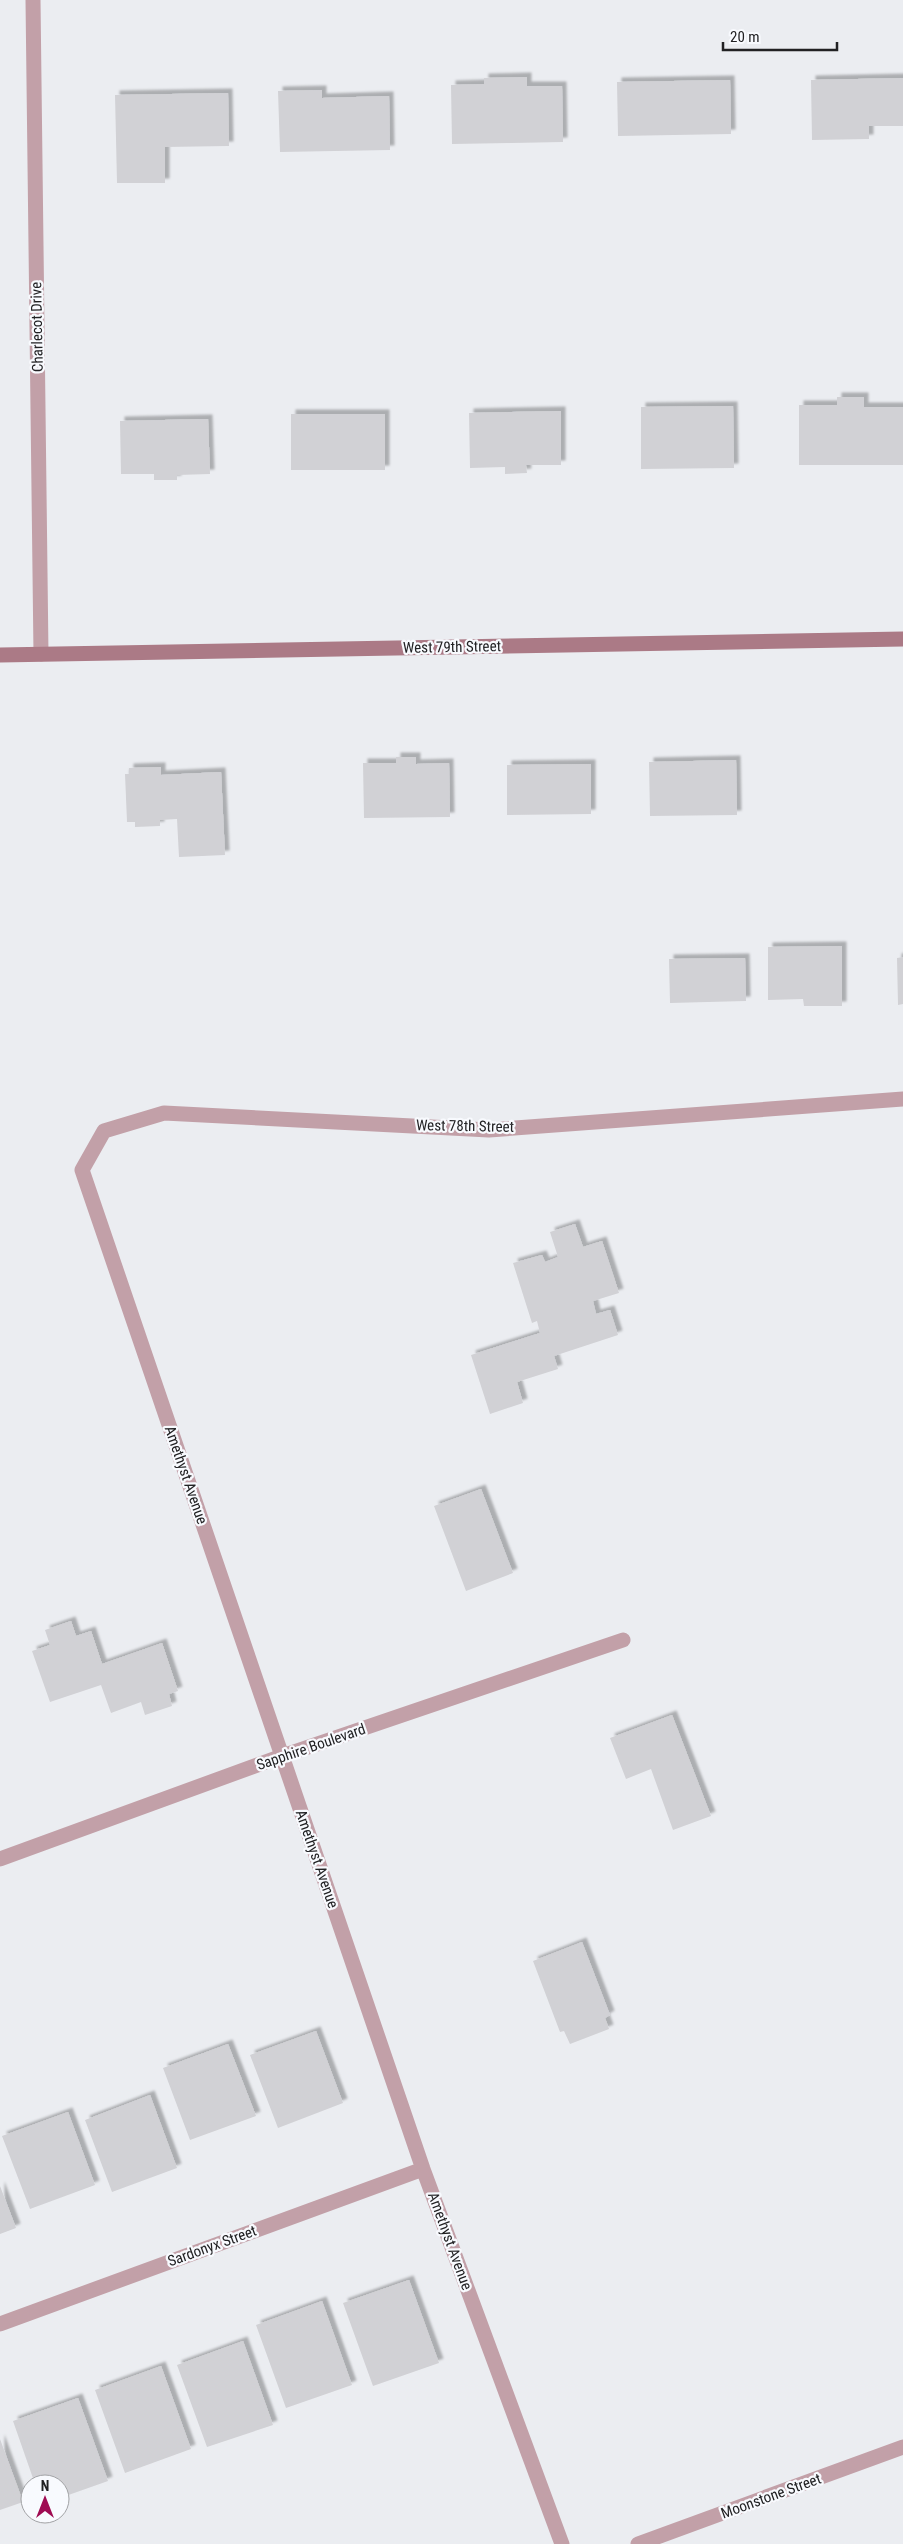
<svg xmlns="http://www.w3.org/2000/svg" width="903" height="2544" font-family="'Roboto Condensed',sans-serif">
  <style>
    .building { fill: #d1d1d5; filter: url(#shadow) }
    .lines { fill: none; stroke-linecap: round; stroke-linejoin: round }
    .minor { stroke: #c2a0a8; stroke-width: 15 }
    .secondary { stroke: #ab7a86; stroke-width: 15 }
    .labels { text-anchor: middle; stroke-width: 4.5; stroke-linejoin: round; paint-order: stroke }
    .street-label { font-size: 15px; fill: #212123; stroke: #f8fafe }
  </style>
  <defs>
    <filter id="shadow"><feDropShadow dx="4.5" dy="-4.5" stdDeviation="1" flood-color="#0004"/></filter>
  </defs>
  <rect width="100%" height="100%" fill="#ebedf1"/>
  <path class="building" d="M527 77V86H562L563 142 452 144 451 85 484 84V78Z
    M903 78V126H869V139L812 140 811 80Z
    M730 80 731 134 618 136 617 82Z
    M322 90V98L389 96 390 150 280 152 278 91Z
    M228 93 229 146 165 147V183H117L115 95Z
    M837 397H864V407H903V465H799V405H837Z
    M733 406 734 468 641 469V407Z
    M561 411V465H526L527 473 505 474V467L470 468 469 413Z
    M291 414H385V470H291Z
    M208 419 210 474 177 475V480H154V474H121L120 421Z
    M396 757H416V764L449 763 450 817 364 818 363 763H396Z
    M736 760 737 815 650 816 649 762Z
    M591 764V814L507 815V765Z
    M161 767V775L221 772 225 855 179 857 177 819 160 820V826L135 827V822H127L125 774H129V768Z
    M842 946V1006H804L803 999 768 1000V947Z
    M903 957V1004L898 1005 897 958Z
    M745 958 746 1001 670 1003 669 959Z
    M575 1224 583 1247 602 1241 619 1293 593 1301 596 1314 610 1310 618 1335 554 1356 558 1369 517 1382 523 1403 490 1414 471 1355 540 1333 537 1321 532 1323 513 1263 542 1255 545 1262 558 1257 550 1232Z
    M481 1489 513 1573 466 1591 434 1506Z
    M71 1621 76 1636 91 1631 102 1664 162 1643 178 1691 169 1694 172 1706 145 1715 141 1702 111 1713 101 1685 50 1702 32 1651 50 1645 45 1630Z
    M672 1715 711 1816 673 1830 651 1769 626 1779 610 1738Z
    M582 1942 610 2015 605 2018 609 2029 570 2044 564 2031 560 2032 533 1961Z
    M316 2031 343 2103 278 2128 250 2055Z
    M228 2044 256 2116 190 2140 163 2068Z
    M150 2095 177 2168 112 2192 85 2120Z
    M68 2112 95 2185 30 2209 2 2136Z
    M0 2186 16 2228 0 2234Z
    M409 2280 439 2363 373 2386 343 2303Z
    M322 2301 352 2385 286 2408 256 2325Z
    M243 2341 273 2425 207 2447 177 2365Z
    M161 2366 191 2449 125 2473 95 2390Z
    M78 2398 108 2481 60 2498V2484H35L13 2421Z
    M0 2439 23 2502 0 2510Z"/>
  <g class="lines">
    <path class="minor" d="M33 0 41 654
      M0 1859 282 1756 623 1640
      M0 2324 423 2169
      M562 2544 423 2169 82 1170 104 1131 164 1113 489 1130 903 1099
      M638 2544 903 2447"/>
    <path class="secondary" d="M0 655 903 639"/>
  </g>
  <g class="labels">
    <g class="street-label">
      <text transform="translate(37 327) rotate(-91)" y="5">Charlecot Drive</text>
      <text transform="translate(452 647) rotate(-1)" y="5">West 79th Street</text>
      <text transform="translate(465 1126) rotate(1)" y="5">West 78th Street</text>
      <text transform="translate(186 1475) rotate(71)" y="5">Amethyst Avenue</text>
      <text transform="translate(311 1747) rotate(-19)" y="5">Sapphire Boulevard</text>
      <text transform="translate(317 1859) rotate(71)" y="5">Amethyst Avenue</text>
      <text transform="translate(450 2241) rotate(70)" y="5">Amethyst Avenue</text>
      <text transform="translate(212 2246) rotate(-20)" y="5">Sardonyx Street</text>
      <text transform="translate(771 2496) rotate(-20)" y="5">Moonstone Street</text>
    </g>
  </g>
  <g transform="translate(45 2499)"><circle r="24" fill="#f8fafe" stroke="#a2a3a6"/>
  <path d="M0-4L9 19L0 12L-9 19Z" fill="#9f0b52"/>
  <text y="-8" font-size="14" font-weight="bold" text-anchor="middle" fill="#212123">N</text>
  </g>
  <path d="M723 42v8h114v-8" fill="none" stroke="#212123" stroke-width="2.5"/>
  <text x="730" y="42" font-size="15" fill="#212123" stroke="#f8fafe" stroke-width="4" paint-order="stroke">20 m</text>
</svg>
